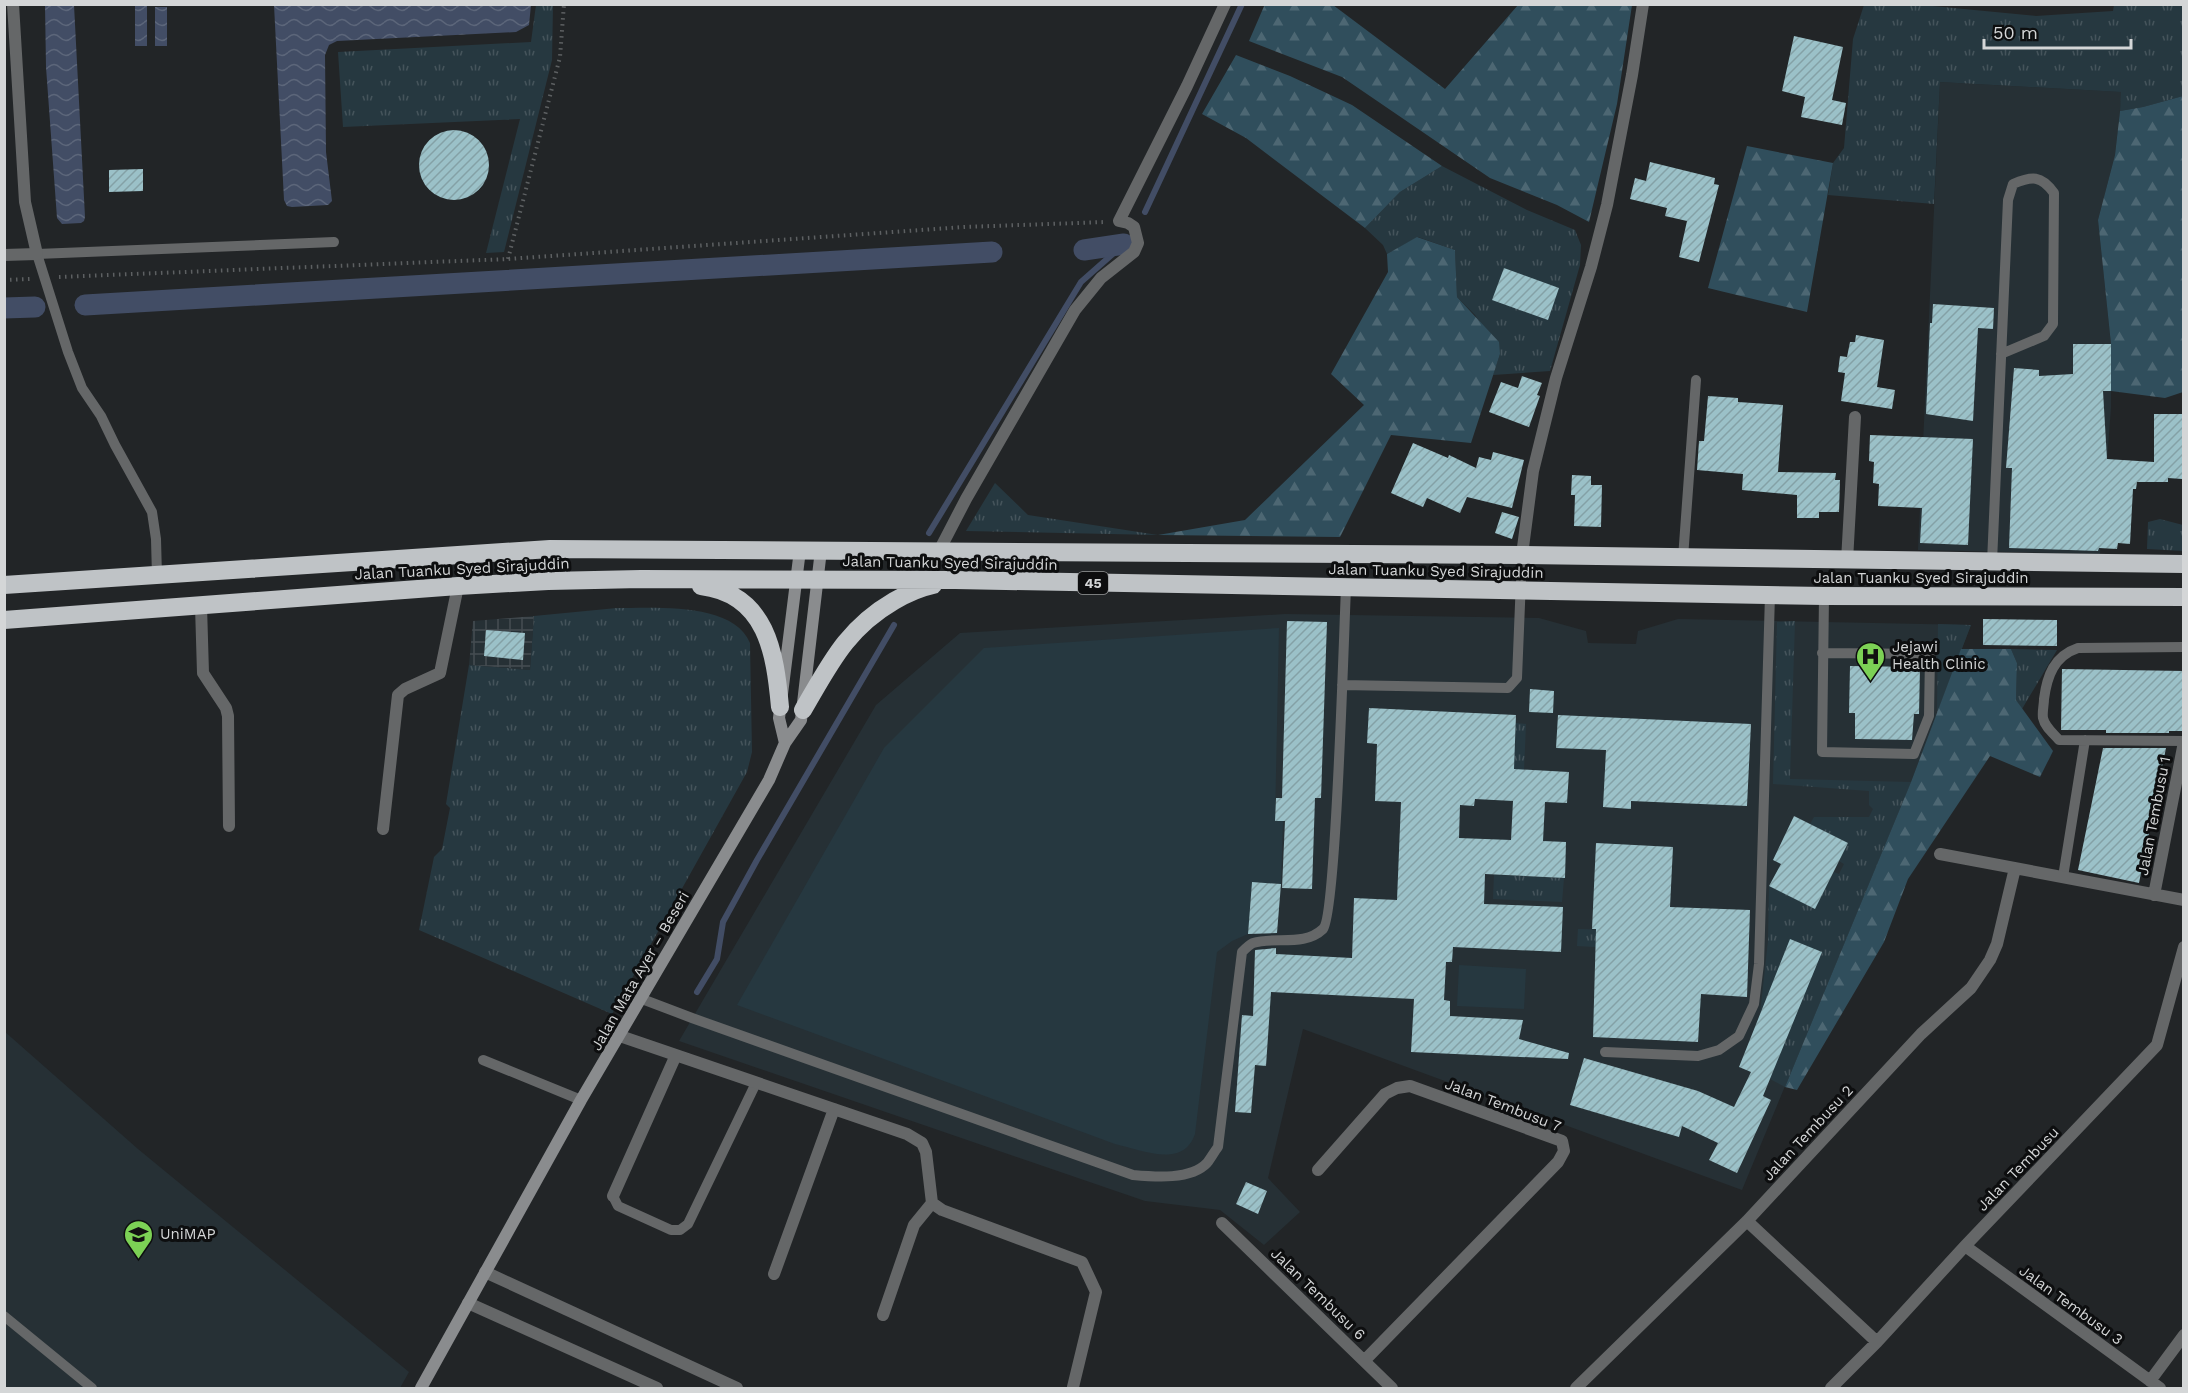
<svg xmlns="http://www.w3.org/2000/svg" width="2188" height="1393" font-family="'Work Sans',sans-serif">
  <style>
    .built { fill: #263035 }
    .industrial { fill: url(#industrial-grid) }
    .grass { fill: url(#grass-tufts) }
    .forest { fill: url(#forest-firs) }
    .park { fill: #263840 }
    .water { fill: url(#water-waves) }
    .lines { fill: none; stroke-linecap: round; stroke-linejoin: round }
    .stream { stroke: #424d65; stroke-width: 6 }
    .canal { stroke: #424d65; stroke-width: 21 }
    .building { fill: url(#building-hatch); fill-rule: evenodd }
    .path { stroke: #5d6062; stroke-width: 4; stroke-dasharray: 1.5 4.5; stroke-linecap: butt }
    .lane { stroke: #656768; stroke-width: 10 }
    .street { stroke: #656768; stroke-width: 12 }
    .secondary { stroke: #8a8c8e; stroke-width: 12 }
    .highway { stroke: #bfc3c6; stroke-width: 18 }
    .labels { text-anchor: middle; stroke-width: 6; stroke-linejoin: round; paint-order: stroke }
    .shield { fill: #0d0e0f; stroke: #989a9b; stroke-width: 1.5 }
    .shield-label { font-size: 14px; font-weight: bold; fill: #d4d6d7 }
    .street-label { font-size: 15px; fill: #d4d6d7; stroke: #0d0e0f }
    .poi-label { font-size: 15px; fill: #d4d6d7; stroke: #0d0e0f; text-anchor: start }
  </style>
  <defs>
    <pattern id="industrial-grid" width="8" height="8" patternUnits="userSpaceOnUse" patternTransform="scale(1.5)"><rect width="8" height="8" fill="#263035"/><path d="M0 4h8M4 0v8" fill="none" stroke="#454d52"/></pattern>
    <pattern id="grass-tufts" width="24" height="20" patternUnits="userSpaceOnUse" patternTransform="scale(1.5)"><rect width="24" height="20" fill="#263840"/><path d="M3 7l-1-3M5 7V3M7 7l1-3M15 17l-1-3M17 17v-4M19 17l1-3" fill="none" stroke="#45545b"/></pattern>
    <pattern id="forest-firs" width="22" height="20" patternUnits="userSpaceOnUse" patternTransform="scale(1.5)"><rect width="22" height="20" fill="#304e5c"/><path d="M5 1l3.5 6h-7zM16 11l3.5 6h-7z" fill="#4d6773"/></pattern>
    <pattern id="water-waves" width="16" height="10" patternUnits="userSpaceOnUse" patternTransform="scale(1.5)"><rect width="16" height="10" fill="#424d65"/><path d="M0 5q4-4 8 0t8 0" fill="none" stroke="#5c667a"/></pattern>
    <pattern id="building-hatch" width="6" height="6" patternUnits="userSpaceOnUse" patternTransform="scale(1.5)"><rect width="6" height="6" fill="#9bc1c8"/><path d="M-1 1l2-2M0 6l6-6M5 7l2-2" fill="none" stroke="#84a1a6"/></pattern>
  </defs>
  <rect width="100%" height="100%" fill="#222527"/>
  <path class="built" d="M1940 82 2122 92 2115 155 2098 220 2111 344V408L2100 554 1918 550Z
    M1285 614 1539 618 1586 631 1588 643 1636 644 1638 631 1678 619 1971 625 1911 782 1742 1190 1303 1029 1268 1178 1300 1212 1264 1245 1220 1210 1145 1201 679 1041 876 705 960 633Z
    M4 1031 138 1149 409 1372 400 1388H5Z"/>
  <path class="industrial" d="M534 616 530 670 469 665 473 621Z"/>
  <path class="grass" d="M536 5H553L552 60 504 252 486 253 520 119 343 127 338 52 531 42Z
    M1864 5H1922L2036 16 2113 11 2114 5H2183V96L2143 107 2120 111 2121 92 1940 82 1934 204 1828 195 1833 163 1844 148 1853 39Z
    M1442 166 1527 210 1575 230 1581 245 1580 265 1550 371 1493 375 1500 354 1475 315 1457 297 1455 250 1418 237 1387 254 1383 245 1365 228 1400 192Z
    M995 483 1028 515 1158 535 966 531Z
    M2160 519 2183 525V551L2147 549 2148 522Z
    M617 608C654 608 734 602 750 643L752 752 747 772 612 1014 419 930 434 857 442 849 450 808 446 804 469 665 530 670 534 616Z
    M1795 621 1790 779 1911 782 1785 1087 1770 1079 1821 952 1790 940 1760 1014 1768 941 1769 886 1815 908 1834 872 1839 874 1844 864 1839 861 1848 843 1810 824 1814 817H1869L1873 809 1869 805V791L1773 784 1777 622Z
    M1938 624 1971 625 1937 713Z
    M2011 649 2057 650 2022 709 2016 700 2017 663Z
    M1516 723 1526 724 1524 770 1480 768 1515 749Z
    M1494 875 1564 878 1562 902 1493 899Z
    M1578 929 1669 932 1667 951 1577 946Z"/>
  <path class="forest" d="M1265 4 1333 5 1445 89 1518 5H1632L1617 104 1589 222 1557 205 1490 178 1342 77 1249 41Z
    M1236 55 1290 76 1352 105 1442 166 1400 192 1365 228 1246 138 1202 114Z
    M2183 96V392L2165 398 2111 391V344L2098 220 2115 155 2120 111 2143 107Z
    M1747 146 1833 163 1807 312 1708 288Z
    M1417 237 1455 250 1457 297 1499 342 1500 354 1471 443 1391 435 1340 537 1158 535 1245 520 1364 405 1331 374 1388 272 1387 254Z
    M1961 649H2011L2017 663 2016 700 2053 751 2040 777 1990 756 1908 879 1884 942 1797 1090 1785 1087 1911 782Z"/>
  <path class="park" d="M1279 628 1275 821H1283L1281 884 1252 882 1248 934 1232 941 1217 952 1195 1134C1183 1169 1142 1150 1115 1144L737 1005 884 748 984 648Z
    M1459 965 1526 969 1524 1009 1457 1006Z"/>
  <path class="water" d="M45 5H74L85 217 84 221 81 223 62 224 57 218 46 67Z
    M135 5H147V46H135Z
    M274 5V4L531 5 529 25 516 32 337 41 329 45 325 55 326 152 332 201 328 205 292 207 287 206 284 200Z
    M155 7H167V46H155Z"/>
  <g class="lines">
    <path class="stream" d="M1145 212 1242 4
      M929 533 1081 282 1124 244
      M697 992 717 959 723 922 757 860 894 625"/>
    <path class="canal" d="M1084 250 1124 244
      M85 305 992 252
      M4 308 35 307"/>
  </g>
  <path class="building" d="M1794 36 1843 47 1832 100 1846 103 1842 125 1801 117 1805 97 1782 91Z
    M419 165a35 35 0 1 1 70 0a35 35 0 1 1-70 0Z
    M1650 162 1715 178 1714 184 1719 185 1699 262 1679 257 1687 221 1665 216 1667 208 1630 199 1635 178 1646 181Z
    M143 169V191L109 192V170Z
    M1504 268 1559 288 1548 320 1492 300Z
    M1933 304 1994 308 1993 329 1978 328 1973 421 1926 414 1930 323H1932Z
    M1856 335 1884 340 1877 387 1895 390 1892 409 1841 401 1845 373 1838 372 1840 356 1847 357 1850 342H1855Z
    M2073 344H2111V391H2103L2107 459 2154 462V414H2184L2182 479 2168 478V482H2137L2136 489H2133L2130 544 2118 543 2117 549 2099 548 2098 551 2009 548 2012 468H2006L2014 368 2039 370V376L2073 374Z
    M1522 376 1542 383 1537 395 1540 396 1529 427 1489 412 1501 382 1518 388Z
    M1708 396 1738 398V402L1783 405 1778 472 1836 473 1835 480H1840L1839 512H1819V518H1797V495L1742 490 1743 474 1697 470 1699 441H1704Z
    M1870 435 1973 439 1968 545 1920 543 1922 508 1878 506 1879 484 1873 483 1874 462 1869 461Z
    M1413 443 1448 458 1449 455 1476 468 1479 457 1491 460 1493 452 1524 460 1512 508 1467 497 1460 513 1427 498 1423 507 1391 493Z
    M1572 475 1591 476V485H1602L1601 527 1574 526 1575 495H1571Z
    M1502 512 1519 517 1512 539 1495 533Z
    M1983 619 2057 620V646L1983 645Z
    M1287 621 1327 622 1321 798H1315L1312 889 1282 888 1285 821H1275L1276 798H1282Z
    M486 630 525 633 523 660 484 656Z
    M1850 666 1920 667 1919 714H1914L1912 740 1855 739V713H1849Z
    M2062 669 2184 671V731H2169V733H2106V730H2061Z
    M1530 689 1554 691 1553 713 1529 712Z
    M1369 708 1516 715 1514 769 1569 772 1567 803 1545 802 1543 841 1566 842 1565 878 1485 874 1484 904 1563 907 1561 952 1453 947 1452 962H1446L1444 1000 1450 1001V1016L1523 1020 1519 1039 1569 1053 1568 1059 1411 1052 1414 999 1271 992 1266 1066 1255 1065 1251 1113 1235 1112 1242 1015 1253 1016 1255 950 1276 948V954L1352 958 1354 898 1397 900 1401 802 1375 801 1377 744 1367 743ZM1475 799 1513 801 1511 840 1459 838 1460 805 1474 806Z
    M1558 715 1751 724 1747 806 1631 801V809L1603 807 1606 750 1556 748Z
    M2103 748H2166L2139 883 2078 870Z
    M1794 816 1848 843 1815 909 1769 886 1781 864 1773 860Z
    M1596 843 1673 847 1670 907 1750 910 1747 997 1701 994 1698 1042 1593 1037 1596 929H1592Z
    M1252 882 1281 884 1277 933 1248 934Z
    M1790 939 1822 952 1763 1096 1771 1100 1737 1173 1709 1160 1718 1143 1682 1126 1679 1137 1570 1105 1584 1058 1698 1091 1734 1107 1751 1072 1739 1067Z
    M1246 1182 1267 1191 1258 1214 1236 1204Z"/>
  <g class="lines">
    <path class="path" d="M508 259 560 57 564 4
      M59 277 508 259 964 227 1106 222
      M4 280 31 279"/>
    <path class="lane" d="M1683 558 1696 380
      M1992 562 2008 200 2013 184C2032 176 2041 175 2054 193L2053 324 2044 336 2001 354
      M157 576 156 539 152 512 115 445 101 416 82 388 68 352 37 254 334 242
      M2184 647 2078 648C2054 656 2047 676 2044 699 2044 705 2042 712 2043 718 2045 727 2053 733 2059 740L2184 741
      M1822 653 1930 654 1929 716 1914 754 1822 752 1824 596
      M1342 685 1508 688 1517 678 1522 555
      M2063 877 2085 740
      M642 999 692 1018 1133 1175C1155 1177 1191 1180 1207 1163 1211 1158 1214 1152 1218 1147L1242 952C1245 949 1249 945 1253 943 1276 936 1304 947 1323 929 1336 917 1344 628 1346 588
      M1605 1052 1698 1056 1719 1050 1739 1036 1754 1004 1759 964 1770 595
      M483 1060 581 1100
      M613 1196 618 1206 671 1230H680L688 1224 756 1083
      M4 1316 92 1388"/>
    <path class="street" d="M4 255 37 254 25 202 13 4
      M939 551 966 499 1075 310 1101 278 1134 252 1138 243 1134 227 1128 223 1119 221 1187 86 1225 4
      M1522 555 1533 471 1556 378 1591 267 1607 205 1632 75 1643 4
      M1847 561 1855 417
      M201 606 203 673 226 708 228 716 229 826
      M383 829 398 695 405 689 440 673 458 586
      M1940 854 2184 900
      M2154 895 2184 742
      M620 1036 907 1134 922 1143 926 1152 932 1203 942 1210 1082 1262 1096 1292 1073 1387
      M1318 1170 1385 1094 1397 1088 1410 1086 1562 1141 1564 1151 1558 1162 1365 1360
      M613 1196 676 1055
      M1747 1221 1877 1342
      M1222 1223 1392 1388
      M1965 1246 2160 1388
      M485 1272 737 1388
      M774 1274 834 1109
      M468 1303 657 1388
      M883 1315 914 1225 932 1203
      M2150 1381 2184 1335
      M1576 1388 1747 1221 1921 1034 1971 988 1990 960 1997 944 2015 868
      M1831 1388 1877 1342 1965 1246 2157 1045 2184 947"/>
    <path class="secondary" d="M785 743 779 718 800 550
      M421 1388 581 1100 769 780 785 743 801 720 821 550"/>
    <path class="highway" d="M4 585 550 549 1522 555 2184 564
      M701 586C767 594 775 653 780 707
      M4 620 458 586 548 581 641 579 955 580 1824 596 2184 597
      M803 710C830 664 846 629 894 601 906 594 919 588 933 585"/>
  </g>
  <defs>
    <symbol id="hospital-pin" viewBox="-11 -11 22 30"><path d="M0 17L-7.5 6A9.5 9.5 0 1 1 7.5 6Z" fill="#7cd155" stroke="#0d0e0f"/><path d="M-5-5h3v3.5h4V-5h3V5h-3V1.5h-4V5h-3Z" fill="#111"/></symbol>
    <symbol id="university-pin" viewBox="-11 -11 22 30"><path d="M0 17L-7.5 6A9.5 9.5 0 1 1 7.5 6Z" fill="#7cd155" stroke="#0d0e0f"/><path d="M0-5L7-2L0 1L-7-2ZM-4 1L0 2.5L4 1V4Q0 6-4 4Z" fill="#111"/></symbol>
  </defs>
  <g fill-rule="evenodd">
    <use href="#hospital-pin" x="1854" y="640" width="33" height="45"/>
    <use href="#university-pin" x="122" y="1218" width="33" height="45"/>
  </g>
  <g class="labels">
    <rect class="shield" x="1078" y="572" width="30" height="22" rx="4.5"/>
    <g class="shield-label">
      <text x="1093" y="588">45</text>
    </g>
    <g class="street-label">
      <text transform="translate(950 563) rotate(1)" y="5">Jalan Tuanku Syed Sirajuddin</text>
      <text transform="translate(462 569) rotate(-3)" y="5">Jalan Tuanku Syed Sirajuddin</text>
      <text transform="translate(1436 571) rotate(1)" y="5">Jalan Tuanku Syed Sirajuddin</text>
      <text x="1921" y="583">Jalan Tuanku Syed Sirajuddin</text>
      <text transform="translate(2154 816) rotate(-79)" y="5">Jalan Tembusu 1</text>
      <text transform="translate(640 971) rotate(-60)" y="5">Jalan Mata Ayer – Beseri</text>
      <text transform="translate(1503 1105) rotate(21)" y="5">Jalan Tembusu 7</text>
      <text transform="translate(1808 1133) rotate(-47)" y="5">Jalan Tembusu 2</text>
      <text transform="translate(2018 1169) rotate(-46)" y="5">Jalan Tembusu</text>
      <text transform="translate(1318 1294) rotate(44)" y="5">Jalan Tembusu 6</text>
      <text transform="translate(2071 1305) rotate(36)" y="5">Jalan Tembusu 3</text>
    </g>
    <g class="poi-label">
      <text x="1892" y="652">Jejawi<tspan x="1892" dy="17">Health Clinic</tspan></text>
      <text x="160" y="1239">UniMAP</text>
    </g>
  </g>
  <rect width="2188" height="1393" fill="none" stroke="#d4d6d7" stroke-width="12"/>
  <path d="M1984 39v9h147v-9" fill="none" stroke="#d4d6d7" stroke-width="3"/>
  <text x="1993" y="39" font-size="18" fill="#d4d6d7" stroke="#0d0e0f" stroke-width="4.5" paint-order="stroke">50 m</text>
</svg>
